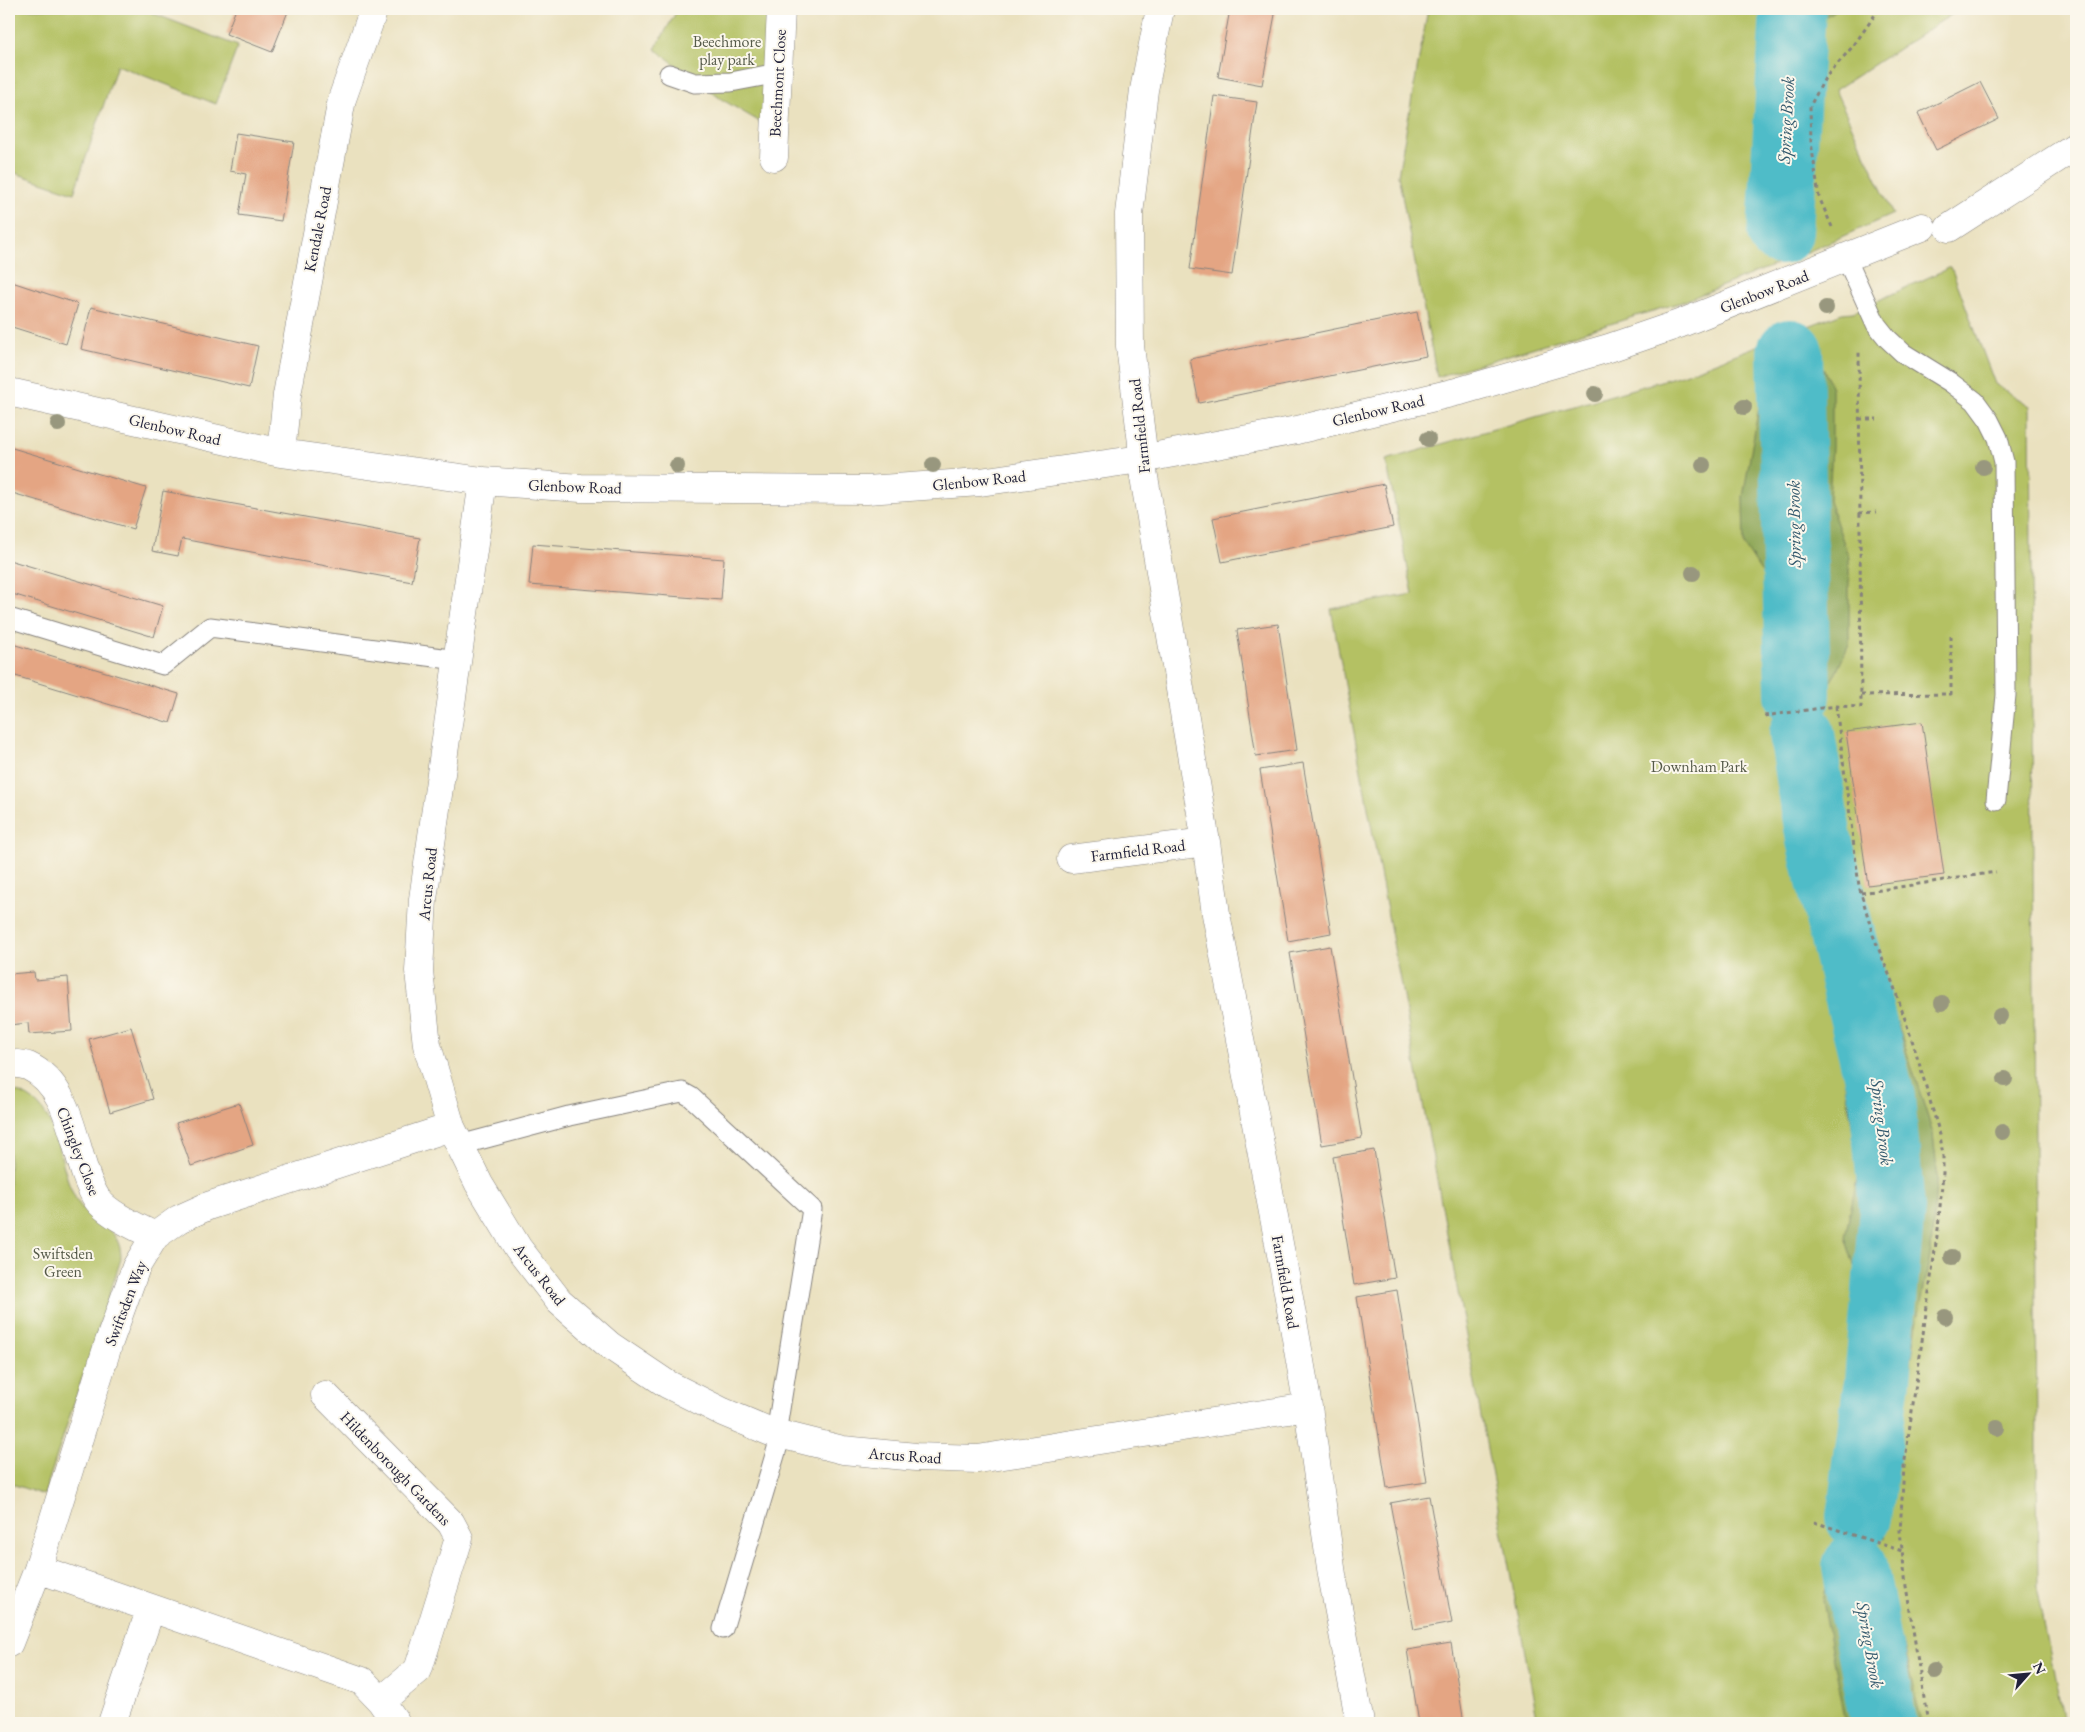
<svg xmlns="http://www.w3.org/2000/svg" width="2085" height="1732" font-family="'EB Garamond',serif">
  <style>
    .green { fill: #b4c163; stroke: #6b724f }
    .forest { fill: #8fa759; stroke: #58644a }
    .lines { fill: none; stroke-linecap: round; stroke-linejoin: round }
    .river { stroke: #4fbcc8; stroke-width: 66 }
    .building { fill: #e4a583 }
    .service-casing { stroke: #86827d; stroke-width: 21 }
    .minor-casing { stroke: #86827d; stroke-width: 29 }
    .path { stroke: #86827d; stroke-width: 3; stroke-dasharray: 4 4; stroke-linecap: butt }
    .service { stroke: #fff; stroke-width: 19 }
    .minor { stroke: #fff; stroke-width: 28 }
    .tree { fill: #98977e }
    .labels { text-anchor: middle; stroke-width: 4; stroke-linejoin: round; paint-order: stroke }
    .park-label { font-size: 16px; fill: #555a49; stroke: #fbf7ec }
    .street-label { font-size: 16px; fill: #22223b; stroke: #fbf7ec }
    .water-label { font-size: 18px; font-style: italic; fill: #32586c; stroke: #fbf7ec }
  </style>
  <rect width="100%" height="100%" fill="#fbf7ec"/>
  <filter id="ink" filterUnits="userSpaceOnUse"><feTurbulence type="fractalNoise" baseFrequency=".02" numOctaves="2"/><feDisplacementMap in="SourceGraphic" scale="10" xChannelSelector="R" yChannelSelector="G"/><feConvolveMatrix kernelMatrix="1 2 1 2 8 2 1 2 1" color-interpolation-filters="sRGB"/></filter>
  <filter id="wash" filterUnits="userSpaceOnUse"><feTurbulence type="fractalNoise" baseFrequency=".0096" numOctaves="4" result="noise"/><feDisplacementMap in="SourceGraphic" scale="20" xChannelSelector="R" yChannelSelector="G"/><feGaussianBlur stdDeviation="1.12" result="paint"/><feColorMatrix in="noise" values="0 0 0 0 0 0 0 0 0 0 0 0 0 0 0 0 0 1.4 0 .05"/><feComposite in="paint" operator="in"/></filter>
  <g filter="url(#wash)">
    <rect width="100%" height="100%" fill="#eae1bf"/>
    <path class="green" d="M9 9H153L152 13 238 46 216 104 117 65 74 193 9 171Z
      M678 9H771L767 126 721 99 655 49Z
      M1428 9H1960L1835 90 1893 214 1805 253 1682 302 1437 377 1398 175Z
      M1951 267 1995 384 2030 406 2038 1593 2064 1723H1538L1331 609 1413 594 1386 460 1685 374 1842 313 1853 312Z
      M9 1090C63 1099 55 1165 77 1201 93 1226 121 1224 121 1259L44 1495 9 1483Z"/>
    <path class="forest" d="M1813 9H1838L1812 24Z
      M1798 355 1823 368 1832 388V447L1829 501 1849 558V644L1836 673 1818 701 1784 706 1791 642 1792 604 1760 570 1744 545 1743 497 1763 383 1783 358Z
      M1818 716 1829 733 1832 759 1834 818 1853 897 1896 1019 1933 1133 1937 1171 1931 1251 1916 1330 1885 1539 1843 1524 1836 1511 1855 1268 1845 1237 1859 1168 1843 1072 1839 1003 1810 900 1792 797 1780 758 1783 721Z
      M1837 1540 1883 1553 1895 1614 1922 1723H1846L1823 1601Z"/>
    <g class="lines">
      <path class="river" d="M1780 232 1793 9
        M1790 352 1798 695
        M1802 734 1819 840 1882 1098 1892 1208 1877 1380 1859 1517
        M1855 1567 1884 1723"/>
    </g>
    <g id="blocks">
      <path class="building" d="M236 9H289L272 52 226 34Z
        M1230 9H1276L1262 85 1218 77Z
        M1980 82 1999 119 1936 150 1918 113Z
        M1214 96 1257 102 1232 275 1190 269Z
        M236 133 294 142 281 221 239 215 246 174 230 171Z
        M9 281 78 304 66 344 9 326Z
        M91 307 258 346 249 388 81 349Z
        M1417 312 1426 356 1199 403 1190 359Z
        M9 447 146 488 133 529 9 492Z
        M1384 484 1393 527 1222 562 1213 518Z
        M163 491 420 538 412 582 182 539 178 556 152 551Z
        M533 544 724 559 721 600 529 585Z
        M9 560 163 606 154 637 9 593Z
        M1278 624 1297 750 1256 756 1237 630Z
        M9 643 179 694 170 723 9 674Z
        M1922 722 1944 875 1868 885 1846 732Z
        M1303 763 1331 933 1288 941 1260 770Z
        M1330 946 1362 1138 1322 1145 1290 953Z
        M34 972 35 980 68 977 72 1031 29 1034 28 1023 9 1025V974Z
        M131 1027 153 1099 110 1112 89 1039Z
        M239 1103 253 1145 191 1166 176 1123Z
        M1374 1150 1395 1278 1354 1285 1333 1157Z
        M1397 1290 1427 1482 1387 1488 1357 1297Z
        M1429 1496 1452 1623 1414 1630 1390 1503Z
        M1451 1643 1464 1723H1419L1407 1650Z"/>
    </g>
  </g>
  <g filter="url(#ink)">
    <use href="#blocks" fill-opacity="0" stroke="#86827d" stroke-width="1"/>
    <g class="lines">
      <defs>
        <path id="service" d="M669 74 695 83 731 82 778 73
          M1846 258 1876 324 1888 339 1903 353 1950 382 1975 401 1989 420 1998 438 2004 462 2006 695 1996 800
          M9 618 163 665 210 627 457 660
          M460 1145 569 1116 682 1092 691 1097 812 1209 776 1434
          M723 1629 781 1435"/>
        <path id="minor" d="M1160 9 1144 90 1129 214 1130 346 1142 443 1141 459 1206 842 1216 914 1285 1275 1308 1407 1332 1575 1360 1723
          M774 157 781 9
          M1949 228 2076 146
          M9 392 281 453 483 481 581 488 867 490 980 482 1141 459 1297 430 1460 391 1609 348 1679 324 1922 227
          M281 453 287 395 342 99 374 9
          M483 481 423 899 419 971 427 1045 451 1127 479 1184 518 1248 559 1301 609 1345 667 1384 723 1412 771 1432 843 1450 916 1457 978 1459 1308 1407
          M1071 859 1206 842
          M9 1063C15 1064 22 1064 28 1066 76 1088 72 1159 97 1199 106 1213 140 1229 155 1236
          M325 1395 451 1523 459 1538 418 1670 381 1701
          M38 1569 362 1681 381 1701 396 1723
          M9 1643 38 1569 109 1342 136 1267 155 1236 179 1219 208 1206 451 1127
          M112 1723 151 1608"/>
      </defs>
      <use href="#service" class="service-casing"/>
      <use href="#minor" class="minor-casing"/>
      <path class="path" d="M1832 227 1819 197 1811 142 1810 106 1825 78 1854 45 1879 9
        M1859 419H1877
        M1859 513 1876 512
        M1861 695 1951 694V634
        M1836 706 1859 886 1873 935 1893 984 1915 1049 1940 1135 1943 1156V1173L1938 1229 1904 1467 1900 1531 1906 1586 1928 1723
        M1764 716 1836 706 1861 707 1859 350
        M1861 893 1996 872
        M1814 1522 1902 1551"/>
      <use href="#service" class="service"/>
      <use href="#minor" class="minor"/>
    </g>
    <g class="tree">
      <circle cx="1826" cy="308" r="8"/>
      <circle cx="1595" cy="394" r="8"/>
      <circle cx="1744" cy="407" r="8"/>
      <circle cx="58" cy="424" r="8"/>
      <circle cx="1428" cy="439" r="8"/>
      <circle cx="933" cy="465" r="8"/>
      <circle cx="1703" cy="465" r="8"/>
      <circle cx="677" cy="466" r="8"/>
      <circle cx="1983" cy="467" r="8"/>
      <circle cx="1693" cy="573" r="8"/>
      <circle cx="1942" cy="1003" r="8"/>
      <circle cx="2000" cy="1016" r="8"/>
      <circle cx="2005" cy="1079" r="8"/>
      <circle cx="2002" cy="1132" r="8"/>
      <circle cx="1952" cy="1257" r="8"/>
      <circle cx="1945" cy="1317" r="8"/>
      <circle cx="1997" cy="1428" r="8"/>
      <circle cx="1934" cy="1671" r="8"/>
    </g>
  </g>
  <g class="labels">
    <g class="park-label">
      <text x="727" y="47">Beechmore<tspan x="727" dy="18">play park</tspan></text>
      <text x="1699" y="772">Downham Park</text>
      <text x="63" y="1259">Swiftsden<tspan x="63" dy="18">Green</tspan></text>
    </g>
    <g class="street-label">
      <text transform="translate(777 83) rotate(-87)" y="6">Beechmont Close</text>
      <text transform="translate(317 229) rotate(-79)" y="6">Kendale Road</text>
      <text transform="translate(1764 291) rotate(-21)" y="6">Glenbow Road</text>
      <text transform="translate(1378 410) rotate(-13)" y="6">Glenbow Road</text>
      <text transform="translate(1139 426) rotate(-96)" y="6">Farmfield Road</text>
      <text transform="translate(175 429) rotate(13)" y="6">Glenbow Road</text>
      <text transform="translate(979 480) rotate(-6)" y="6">Glenbow Road</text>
      <text transform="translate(575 486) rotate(2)" y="6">Glenbow Road</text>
      <text transform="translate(1138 850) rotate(-7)" y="6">Farmfield Road</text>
      <text transform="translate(427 884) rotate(-84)" y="6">Arcus Road</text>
      <text transform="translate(79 1151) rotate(69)" y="6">Chingley Close</text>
      <text transform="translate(540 1274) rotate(52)" y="6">Arcus Road</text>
      <text transform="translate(1286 1282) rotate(80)" y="6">Farmfield Road</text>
      <text transform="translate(125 1303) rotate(-69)" y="6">Swiftsden Way</text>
      <text transform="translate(905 1455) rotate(4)" y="6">Arcus Road</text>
      <text transform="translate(396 1468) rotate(46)" y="6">Hildenborough Gardens</text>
    </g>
    <g class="water-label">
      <text transform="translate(1786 120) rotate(-87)" y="6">Spring Brook</text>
      <text transform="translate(1794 524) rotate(-91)" y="6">Spring Brook</text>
      <text transform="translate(1882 1122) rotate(83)" y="6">Spring Brook</text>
      <text transform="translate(1870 1645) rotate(80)" y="6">Spring Brook</text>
    </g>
  </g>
  <rect width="2085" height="1732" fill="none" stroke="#fbf7ec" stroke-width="30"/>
  <g transform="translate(2028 1674) rotate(63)" stroke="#fbf7ec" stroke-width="4" paint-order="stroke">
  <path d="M0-4L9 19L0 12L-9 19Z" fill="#22223b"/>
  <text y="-8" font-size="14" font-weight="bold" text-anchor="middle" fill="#22223b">N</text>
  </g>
</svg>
